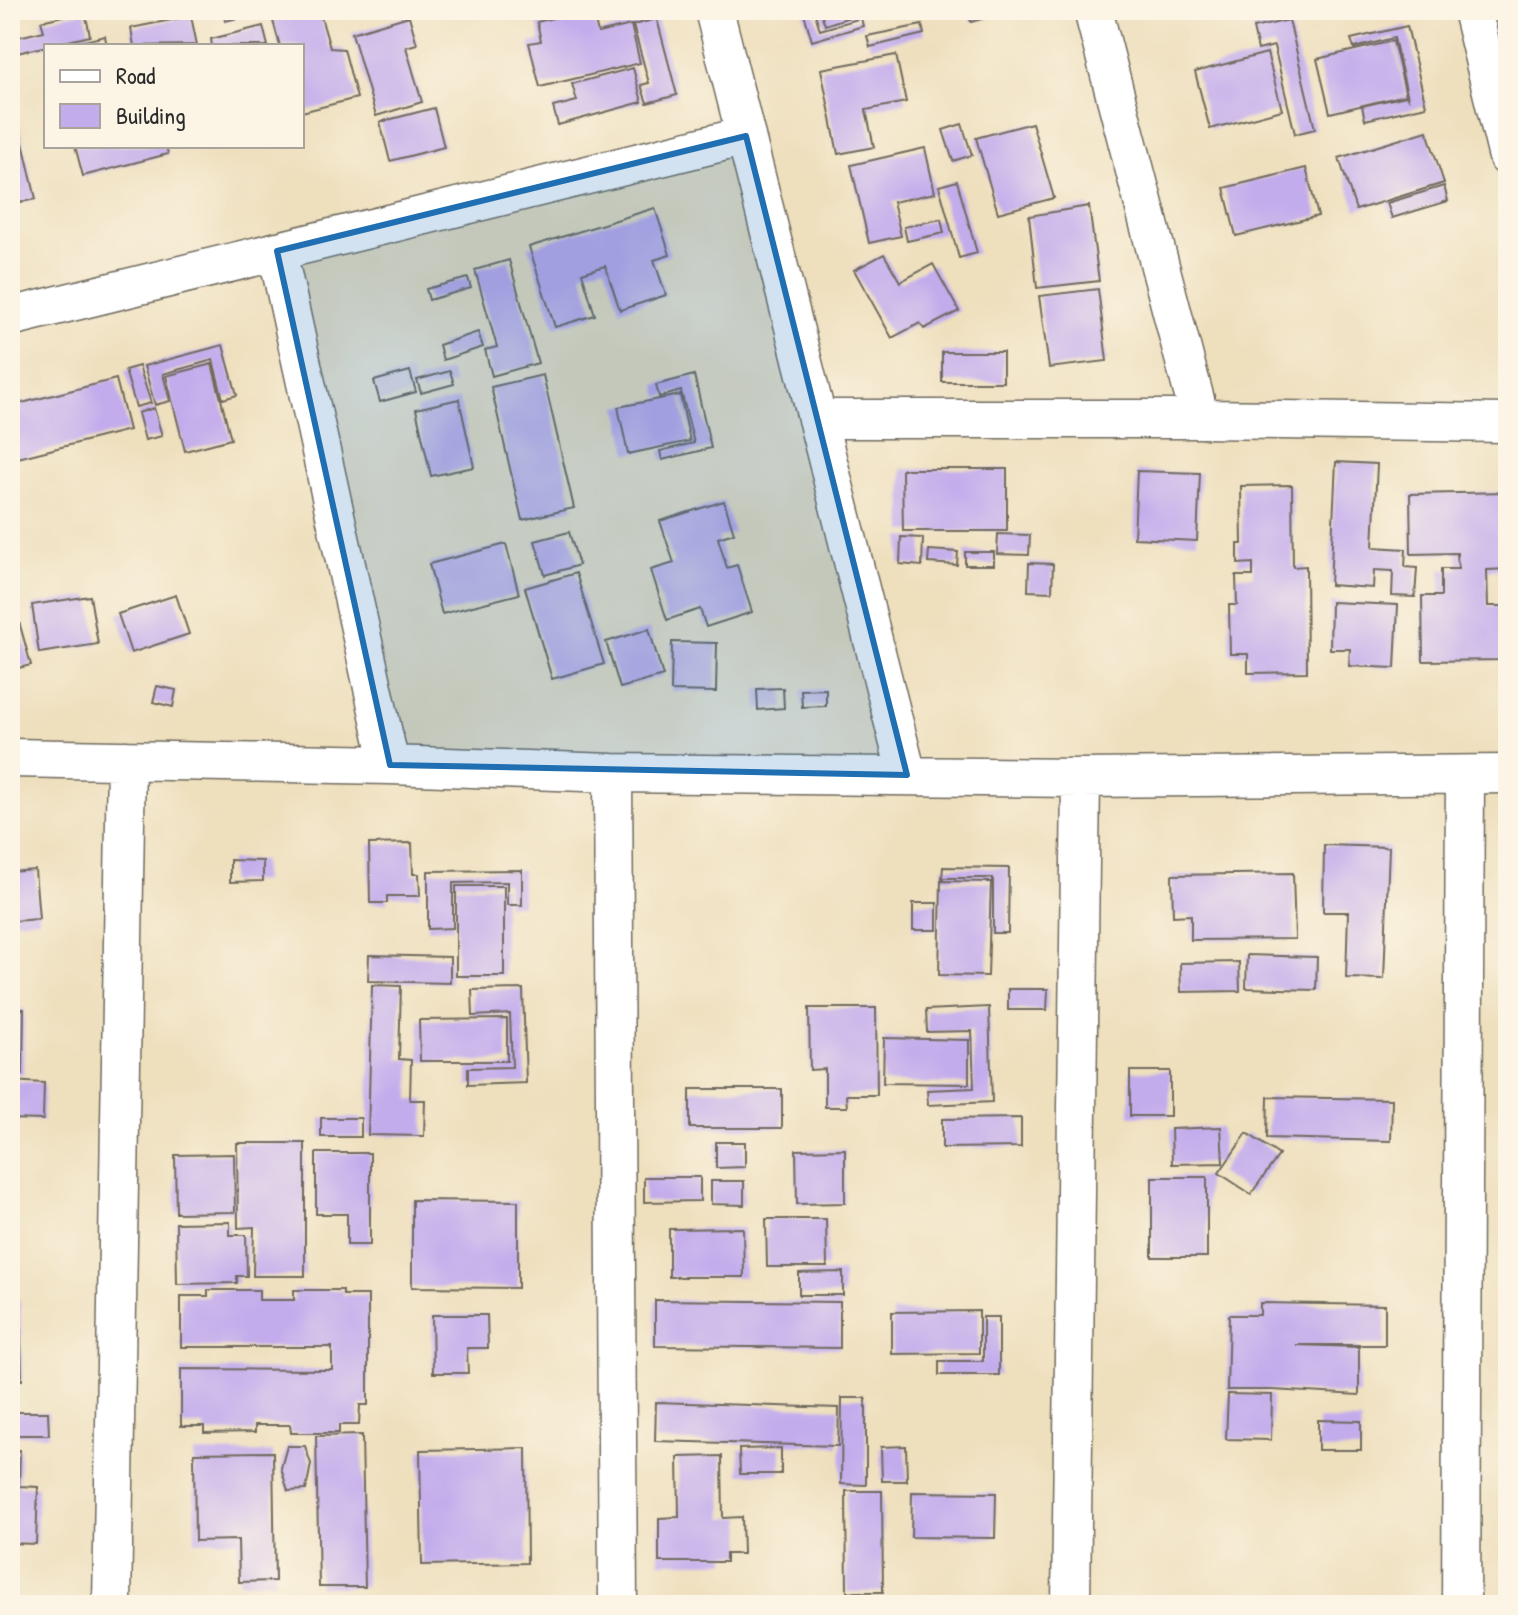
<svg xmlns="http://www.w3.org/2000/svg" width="1518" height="1615" font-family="'Patrick Hand',sans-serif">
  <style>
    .building { fill: #c2acec }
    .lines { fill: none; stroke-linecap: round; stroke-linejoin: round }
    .minor-casing { stroke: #6f6a5e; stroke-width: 41 }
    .minor { stroke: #fff; stroke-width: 38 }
    .marked { fill: #1f6fb2; fill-opacity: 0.2; stroke: #1f6fb2; stroke-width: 6; stroke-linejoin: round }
  </style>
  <rect width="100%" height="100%" fill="#fcf5e5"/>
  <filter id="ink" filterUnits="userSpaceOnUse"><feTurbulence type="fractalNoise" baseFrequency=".0125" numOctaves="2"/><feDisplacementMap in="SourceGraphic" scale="16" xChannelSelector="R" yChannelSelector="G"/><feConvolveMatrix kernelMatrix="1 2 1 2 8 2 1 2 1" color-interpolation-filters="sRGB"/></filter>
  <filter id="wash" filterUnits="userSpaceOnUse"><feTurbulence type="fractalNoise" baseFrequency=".006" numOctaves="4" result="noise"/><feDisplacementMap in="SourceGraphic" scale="32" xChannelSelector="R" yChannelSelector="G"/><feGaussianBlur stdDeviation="1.8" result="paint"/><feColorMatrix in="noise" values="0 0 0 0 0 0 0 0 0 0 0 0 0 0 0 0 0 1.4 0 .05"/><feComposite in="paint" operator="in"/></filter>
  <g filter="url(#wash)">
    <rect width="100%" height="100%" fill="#eedfbd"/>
    <g id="blocks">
      <path class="building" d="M223 10H267V11L225 21Z
        M319 10 330 48 344 49 357 98 302 112V46H280L273 21Z
        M584 10H592L598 33 631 25 640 63 540 87 529 43 541 41 537 22Z
        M803 10H814L820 30 861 18 863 26 812 41Z
        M820 10H868V11L825 25Z
        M967 10H1010V11L971 22Z
        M1264 10H1287L1289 15 1267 21Z
        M1357 10H1391V11L1359 18Z
        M85 11 90 36 17 53 14 38 44 31 41 21Z
        M191 16 197 45 134 46 131 28Z
        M409 16 417 44 406 47 422 102 376 116 352 33Z
        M657 19 677 95 647 103 641 85 649 83 633 25Z
        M1289 20 1315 129 1295 134 1274 46 1258 50 1253 28Z
        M922 25 924 34 870 47 867 36Z
        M263 26 268 46H212L211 39Z
        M1407 26 1426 106 1365 120 1362 106 1406 96 1408 98 1394 38 1354 48 1351 39Z
        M105 36 107 46H68V45Z
        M1393 41 1406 95 1330 113 1317 59Z
        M1267 53 1282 110 1210 129 1195 72Z
        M896 55 906 102 866 110 874 147 838 154 821 69Z
        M633 68 642 102 558 125 553 107 577 101 572 84Z
        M14 104 36 199 12 204 16 223 10 224V105Z
        M434 108 444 147 390 161 380 122Z
        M1032 123 1054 198 998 213 976 138Z
        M962 124 972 155 953 161 943 130Z
        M1427 131 1444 183 1356 210 1339 158Z
        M75 146H166L168 154 83 176Z
        M925 148 935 193 893 202 901 236 869 243 851 165Z
        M1306 168 1318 216 1236 236 1224 188Z
        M957 181 977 253 959 258 939 186Z
        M1444 186 1448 201 1392 218 1387 203Z
        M1089 206 1099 281 1037 288 1029 216Z
        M655 208 670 255 654 260 666 295 620 310 605 266 582 273 595 315 555 327 529 247Z
        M941 219 944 233 907 241 904 227Z
        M884 254 900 282 933 264 959 311 924 329 920 323 892 338 854 270Z
        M509 260 538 363 492 376 485 350 497 347 475 270Z
        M468 278 471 288 429 300 426 289Z
        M1098 289 1107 361 1049 368 1039 296Z
        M478 332 483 347 443 360 439 345Z
        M223 345 237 395 223 399 213 360 163 374 170 401 155 405 144 366Z
        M942 352H1003V382H942Z
        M212 364 231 439 185 451 166 376Z
        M139 366 151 403 136 407 125 370Z
        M410 371 416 392 380 402 374 381Z
        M450 371 454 384 421 393 417 380Z
        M543 375 574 508 522 520 491 387Z
        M694 375 711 448 662 460 660 451 694 443 681 391 659 397 656 385Z
        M116 379 129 430 10 460V406Z
        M680 395 690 441 628 454 618 407Z
        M459 399 474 467 431 476 416 409Z
        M154 408 162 436 145 440 138 413Z
        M1336 462 1377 464 1373 547 1406 549 1405 567 1417 568 1415 597 1392 596 1393 571 1374 570 1373 588 1330 585Z
        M902 469H1007V531H903Z
        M1137 471 1200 473 1197 541 1134 538Z
        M1292 485 1293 567 1306 566 1307 672 1248 673V654H1230L1229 605H1237L1236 576H1253V563L1238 564V544H1242L1241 486Z
        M1508 492V569L1487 570 1488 606H1503L1504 660 1423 661 1422 596H1441V569H1458L1457 553 1411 554 1410 494Z
        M724 501 734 533 718 538 727 568 737 565 752 612 706 627 700 609 667 620 651 570 674 563 660 521Z
        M569 532 579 565 545 575 535 541Z
        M998 534 1030 535 1029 555 997 554Z
        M901 537 923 538 922 566 900 564Z
        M506 544 519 594 442 614 429 564Z
        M929 550 958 552 957 565 928 563Z
        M965 552H994V565H965Z
        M1029 563 1053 564 1052 592 1028 591Z
        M576 573 604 664 552 679 525 588Z
        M10 589 31 665 10 670Z
        M176 595 189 634 131 653 118 614Z
        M90 596 98 644 39 653 32 605Z
        M1331 602 1398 605 1395 668 1349 666 1350 649H1330Z
        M649 629 663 676 620 688 606 642Z
        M672 642 717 643 716 692 671 691Z
        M157 686 176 690 173 707 153 702Z
        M783 688 784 708 758 710 757 689Z
        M826 689V706L802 707 801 690Z
        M1501 842H1508V871H1501Z
        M412 843 413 874H419L420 896H387V903H370L369 844Z
        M1324 845 1389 847 1384 979 1346 978 1348 912H1323Z
        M230 860 263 861V881L230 882Z
        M943 867 1009 868 1008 933H993V878H942Z
        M35 870 39 919 13 921 10 906V872Z
        M522 870V905H507V882L453 883V928L428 929V871Z
        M1293 873 1295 939 1191 940V915L1173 916 1172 875Z
        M941 881 991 882 988 976 939 975Z
        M456 886H504V976H456Z
        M913 903H937V930H913Z
        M369 955 450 957V983L368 981Z
        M1247 955 1317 957 1316 990 1246 988Z
        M1239 962 1240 991 1181 992 1180 963Z
        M372 985 401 986 399 1059 411 1060 410 1100H425L424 1136 368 1135Z
        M523 989 526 1083 468 1085V1068L512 1067 510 1014 473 1016 472 990Z
        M1008 989H1048L1047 1010H1008Z
        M989 1007 992 1102 928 1105 927 1090 974 1088 972 1031 927 1032 926 1010Z
        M809 1008H876L877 1095H846L847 1107H825V1069L810 1070Z
        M12 1009H24L23 1074 10 1073Z
        M507 1019V1061H420L419 1020Z
        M884 1038 969 1040V1084L883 1083Z
        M1130 1071H1170V1116H1130Z
        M10 1081 44 1083 43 1120 10 1119Z
        M690 1089H782V1128H690Z
        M1268 1097 1392 1099 1391 1141 1267 1138Z
        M321 1118H361V1137H321Z
        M1021 1118V1147L942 1148V1119Z
        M1221 1127 1223 1163 1172 1164 1171 1129Z
        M1247 1133 1279 1155 1251 1194 1219 1173Z
        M716 1142H745V1167L716 1168Z
        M237 1143H305V1276H253L254 1227 238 1228Z
        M845 1149V1203L797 1204 796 1150Z
        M316 1153H370V1245H347V1214H316Z
        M234 1154 235 1212 176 1213 175 1155Z
        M644 1177H700V1201L644 1202Z
        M1152 1177H1207V1257H1152Z
        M711 1181H744V1205L711 1204Z
        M412 1200 518 1201V1288L412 1287Z
        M766 1219H826L827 1267H767Z
        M230 1222V1235H246L247 1276H237V1283L177 1284 176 1223Z
        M743 1228 744 1277H669V1229Z
        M843 1272V1295H799V1273Z
        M208 1290H259V1300H294V1290H343V1295H368V1405H360L359 1425H339V1433H291L290 1425H255V1432L204 1433V1426H181V1369L332 1370V1347H181V1296H208Z
        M20 1300 22 1380H10V1301Z
        M655 1300 840 1302V1348L655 1346Z
        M1260 1303 1385 1305V1345H1296L1359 1347V1395L1272 1390H1227L1229 1315H1260Z
        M979 1311V1353L892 1354V1312Z
        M432 1315H487L488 1348H467L468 1373H433Z
        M983 1317H999V1375H939V1361H983Z
        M1228 1394 1272 1395 1271 1440 1226 1439Z
        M842 1398H866V1485L841 1484Z
        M656 1402 839 1408 838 1446 655 1441Z
        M10 1412H48L49 1435H10Z
        M1318 1420 1361 1421V1450H1318Z
        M362 1435 365 1587H319L316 1436Z
        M287 1446H305L311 1464 306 1490 288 1491 281 1468Z
        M906 1446 907 1481H882L881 1447Z
        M526 1448 527 1563 422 1565 420 1450Z
        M781 1448V1474H740L739 1449Z
        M10 1450H20L19 1486 38 1487 36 1544 10 1543Z
        M273 1452 275 1581 239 1582 238 1540 195 1541 194 1453Z
        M722 1456 723 1518 742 1517 743 1554H726V1562H659V1518L679 1517 678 1457Z
        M846 1491H882L883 1592H847Z
        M912 1492 996 1493 995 1538 911 1537Z"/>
    </g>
  </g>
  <g filter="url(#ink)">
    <use href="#blocks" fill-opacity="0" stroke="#6f6a5e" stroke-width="2"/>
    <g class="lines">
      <defs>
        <path id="minor" d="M714 10 907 775
          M1093 10 1200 419
          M1472 10 1508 157
          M277 251 390 765
          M10 317 746 136
          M817 419H1200L1508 423
          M10 758 390 765 613 773 1081 778 1508 774
          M613 773 618 1605
          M112 1605 126 760
          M1071 1605 1081 778
          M1461 1605 1465 775"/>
      </defs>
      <use href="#minor" class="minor-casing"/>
      <use href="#minor" class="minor"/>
    </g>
  </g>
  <path class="marked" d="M746 136 907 775 390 765 277 251Z"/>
  <rect width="1518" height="1615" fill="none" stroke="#fcf5e5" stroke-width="40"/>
  <rect x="44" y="44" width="260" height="104" fill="#fcf5e5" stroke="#a8a49b" stroke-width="2"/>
  <rect x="60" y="70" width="40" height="12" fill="#ffffff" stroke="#a8a49b" stroke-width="2"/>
  <text x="116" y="84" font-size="24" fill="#2b2b2b">Road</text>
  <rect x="60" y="104" width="40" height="24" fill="#c2acec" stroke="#a8a49b" stroke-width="2"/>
  <text x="116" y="124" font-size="24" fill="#2b2b2b">Building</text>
</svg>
